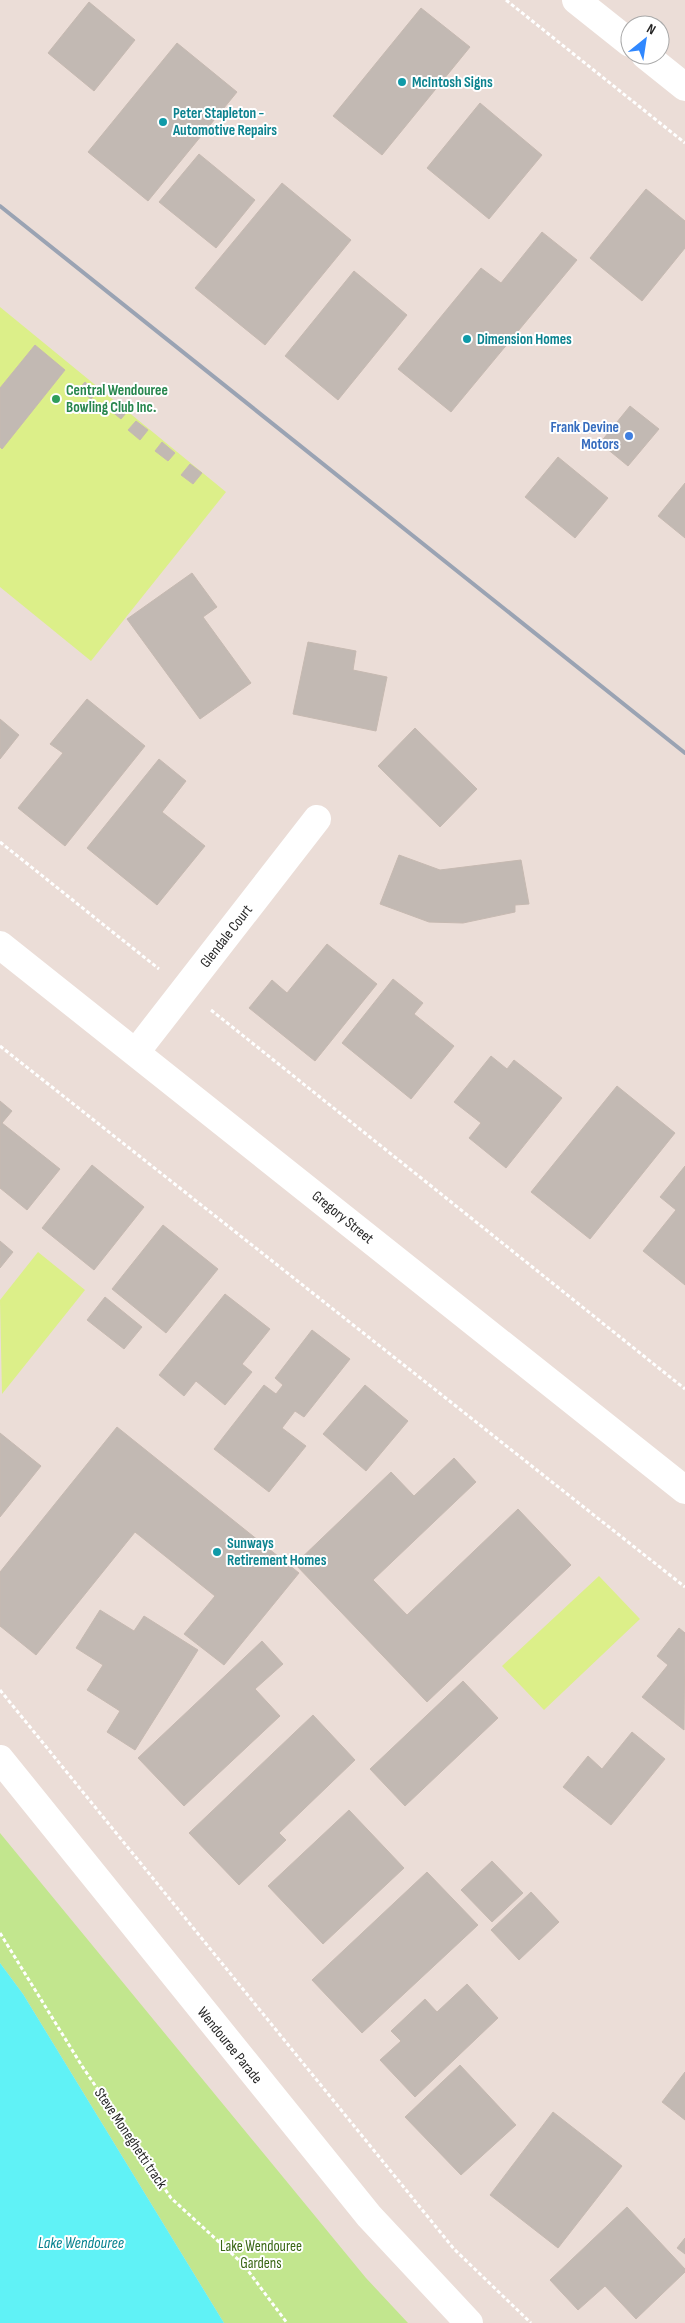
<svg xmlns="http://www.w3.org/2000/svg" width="685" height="2323" font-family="'Sofia Sans Condensed',sans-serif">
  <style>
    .green { fill: #c2e68e }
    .pitch { fill: #dcef89 }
    .water { fill: #60f2f6 }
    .building { fill: #c2b9b3; stroke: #c6b9b1 }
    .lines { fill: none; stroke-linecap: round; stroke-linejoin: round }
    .path { stroke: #fff; stroke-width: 3; stroke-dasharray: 4 2.5; stroke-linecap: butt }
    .minor { stroke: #fff; stroke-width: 28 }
    .tertiary { stroke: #fff; stroke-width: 28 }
    .secondary { stroke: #fff; stroke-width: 28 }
    .rail { stroke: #9aa3b3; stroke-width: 4 }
    .culture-dot { fill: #0f9aa8; stroke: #fff; stroke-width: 2 }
    .leisure-dot { fill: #2e9e5b; stroke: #fff; stroke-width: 2 }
    .shop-dot { fill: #3f7fe0; stroke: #fff; stroke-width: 2 }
    .labels { text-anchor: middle; stroke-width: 4; stroke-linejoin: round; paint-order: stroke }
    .culture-label { font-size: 15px; font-weight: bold; fill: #0d838f; stroke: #fff; text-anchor: start }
    .leisure-label { font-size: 15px; font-weight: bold; fill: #27864d; stroke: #fff; text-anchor: start }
    .shop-label { font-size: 15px; font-weight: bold; fill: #366cbe; stroke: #fff; text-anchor: end }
    .street-label { font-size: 15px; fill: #272727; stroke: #fff }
    .park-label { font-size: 15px; fill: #396714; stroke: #fff }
    .water-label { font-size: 16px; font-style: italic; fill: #05828f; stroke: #fff }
  </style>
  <rect width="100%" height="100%" fill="#ebddd7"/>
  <path class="green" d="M0 1833 366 2278 408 2323H224L23 1994 0 1963Z"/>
  <path class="pitch" d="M0 307 226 492 91 661 0 587Z
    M38 1252 85 1290 2 1394 0 1300Z
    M599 1576 640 1619 544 1710 502 1666Z"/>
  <path class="water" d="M0 1963 23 1994 224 2323H0Z"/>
  <path class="building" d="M89 2 135 40 94 91 48 53Z
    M421 8 470 47 382 155 333 116Z
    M177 43 237 92 148 201 88 152Z
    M480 103 542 155 489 219 427 168Z
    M199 154 255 200 216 248 159 202Z
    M282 183 351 240 265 345 195 288Z
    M646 189 685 221V248L642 301 590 258Z
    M542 232 577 260 451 412 398 369 481 268 501 283Z
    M354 271 407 315 338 400 285 356Z
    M35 345 65 370 2 449 0 447V388Z
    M85 382 97 392 91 399 79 389Z
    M115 405 126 413 121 419 110 410Z
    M630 406 659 429 628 466 600 443Z
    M136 421 148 430 140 440 128 430Z
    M162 442 175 453 168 461 155 451Z
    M558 457 608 498 575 538 525 497Z
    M190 464 202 473 193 484 181 475Z
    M685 483V538L658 516Z
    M192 573 217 607 203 617 251 683 200 719 127 619Z
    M308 642 356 651 353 670 387 677 376 731 293 714Z
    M87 699 145 746 65 846 18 808 63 753 50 744Z
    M0 719 19 735 0 759Z
    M415 728 477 789 440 827 378 766Z
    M159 759 186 781 162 812 205 846 157 905 87 848Z
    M399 855 440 870 521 860 529 904 515 905V912L463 923 429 922 380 904Z
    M327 944 377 984 315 1061 249 1008 272 980 287 993Z
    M393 979 423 1003 414 1014 454 1046 411 1099 342 1043Z
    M491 1056 507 1069 514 1060 562 1098 506 1168 469 1138 481 1123 454 1102Z
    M617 1086 675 1133 590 1239 531 1192Z
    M0 1101 12 1111 2 1123 60 1169 27 1210 0 1188Z
    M92 1165 144 1207 94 1270 42 1228Z
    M685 1166V1285L643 1251 676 1210 660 1197Z
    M163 1225 218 1269 166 1333 112 1289Z
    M0 1241 13 1252 0 1268Z
    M225 1294 270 1329 242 1364 252 1372 225 1405 196 1381 184 1396 159 1375Z
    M105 1297 142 1327 124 1349 87 1320Z
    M312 1330 350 1359 304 1417 295 1411 282 1428 306 1446 269 1492 214 1449 264 1385 276 1394 283 1385 275 1378Z
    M365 1385 408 1421 366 1471 323 1434Z
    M117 1427 299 1573 224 1665 184 1634 215 1596 135 1532 36 1655 0 1626V1572Z
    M0 1433 41 1466 0 1517Z
    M454 1458 476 1482 373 1580 407 1615 518 1509 571 1565 427 1702 295 1564 391 1472 414 1496Z
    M100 1610 134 1631 144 1616 198 1650 135 1750 107 1732 120 1711 87 1690 103 1665 76 1648Z
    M679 1628 685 1633 684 1730 642 1697 668 1665 657 1656Z
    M262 1641 283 1664 255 1689 280 1716 184 1806 138 1758Z
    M463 1681 498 1718 405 1806 370 1769Z
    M313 1715 355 1760 279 1833 286 1840 239 1885 189 1833Z
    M632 1732 665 1759 611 1825 563 1787 588 1756 602 1769Z
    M349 1810 404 1868 323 1944 268 1886Z
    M492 1861 523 1893 492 1922 461 1890Z
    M427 1872 478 1925 362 2033 312 1980Z
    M531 1892 559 1922 519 1960 491 1930Z
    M467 1984 498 2018 415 2097 380 2060 401 2041 391 2031 425 1999 437 2012Z
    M460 2065 516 2125 461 2175 405 2117Z
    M685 2072V2120L662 2102Z
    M553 2112 622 2166 558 2248 490 2195Z
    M627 2207 685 2269V2272L636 2319 605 2286 578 2310 550 2280Z
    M685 2238V2254L677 2248Z"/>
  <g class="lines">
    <path class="path" d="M506 0 685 143
      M0 842 159 969
      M211 1010 685 1389
      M0 1046 685 1587
      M0 1690 454 2249 531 2323
      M0 1933 82 2066 171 2198 243 2264 287 2323"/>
    <path class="minor" d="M0 945 685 1490
      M136 1052 317 819"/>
    <path class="tertiary" d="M0 1759 369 2216 469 2323"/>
    <path class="secondary" d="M576 0 630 43
      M645 55 685 87"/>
    <path class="rail" d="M0 206 685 753"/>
  </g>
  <g class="culture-dot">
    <circle cx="402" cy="82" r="5"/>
    <circle cx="163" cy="122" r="5"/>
    <circle cx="467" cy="339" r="5"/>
    <circle cx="217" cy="1552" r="5"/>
  </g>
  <circle class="leisure-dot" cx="56" cy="399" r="5"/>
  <circle class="shop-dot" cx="629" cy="436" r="5"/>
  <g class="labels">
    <g class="culture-label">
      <text x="412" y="87">McIntosh Signs</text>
      <text x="173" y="118">Peter Stapleton -<tspan x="173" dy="17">Automotive Repairs</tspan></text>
      <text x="477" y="344">Dimension Homes</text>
      <text x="227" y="1548">Sunways<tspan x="227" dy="17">Retirement Homes</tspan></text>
    </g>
    <g class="leisure-label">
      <text x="66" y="395">Central Wendouree<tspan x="66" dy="17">Bowling Club Inc.</tspan></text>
    </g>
    <g class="shop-label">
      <text x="619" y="432">Frank Devine<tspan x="619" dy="17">Motors</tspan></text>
    </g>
    <g class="street-label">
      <text transform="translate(226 936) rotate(-52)" y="5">Glendale Court</text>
      <text transform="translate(343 1217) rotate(39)" y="5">Gregory Street</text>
      <text transform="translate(230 2045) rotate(51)" y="5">Wendouree Parade</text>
      <text transform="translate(131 2138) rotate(56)" y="5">Steve Moneghetti track</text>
    </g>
    <g class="park-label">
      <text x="261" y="2251">Lake Wendouree<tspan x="261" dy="17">Gardens</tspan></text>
    </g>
    <g class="water-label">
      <text x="81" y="2248">Lake Wendouree</text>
    </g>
  </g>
  <g transform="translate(645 40) rotate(30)"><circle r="24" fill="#ffffff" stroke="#a9a9a9"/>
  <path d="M0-4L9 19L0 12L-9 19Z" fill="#3088ff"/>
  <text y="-8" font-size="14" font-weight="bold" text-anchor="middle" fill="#272727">N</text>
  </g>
</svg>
